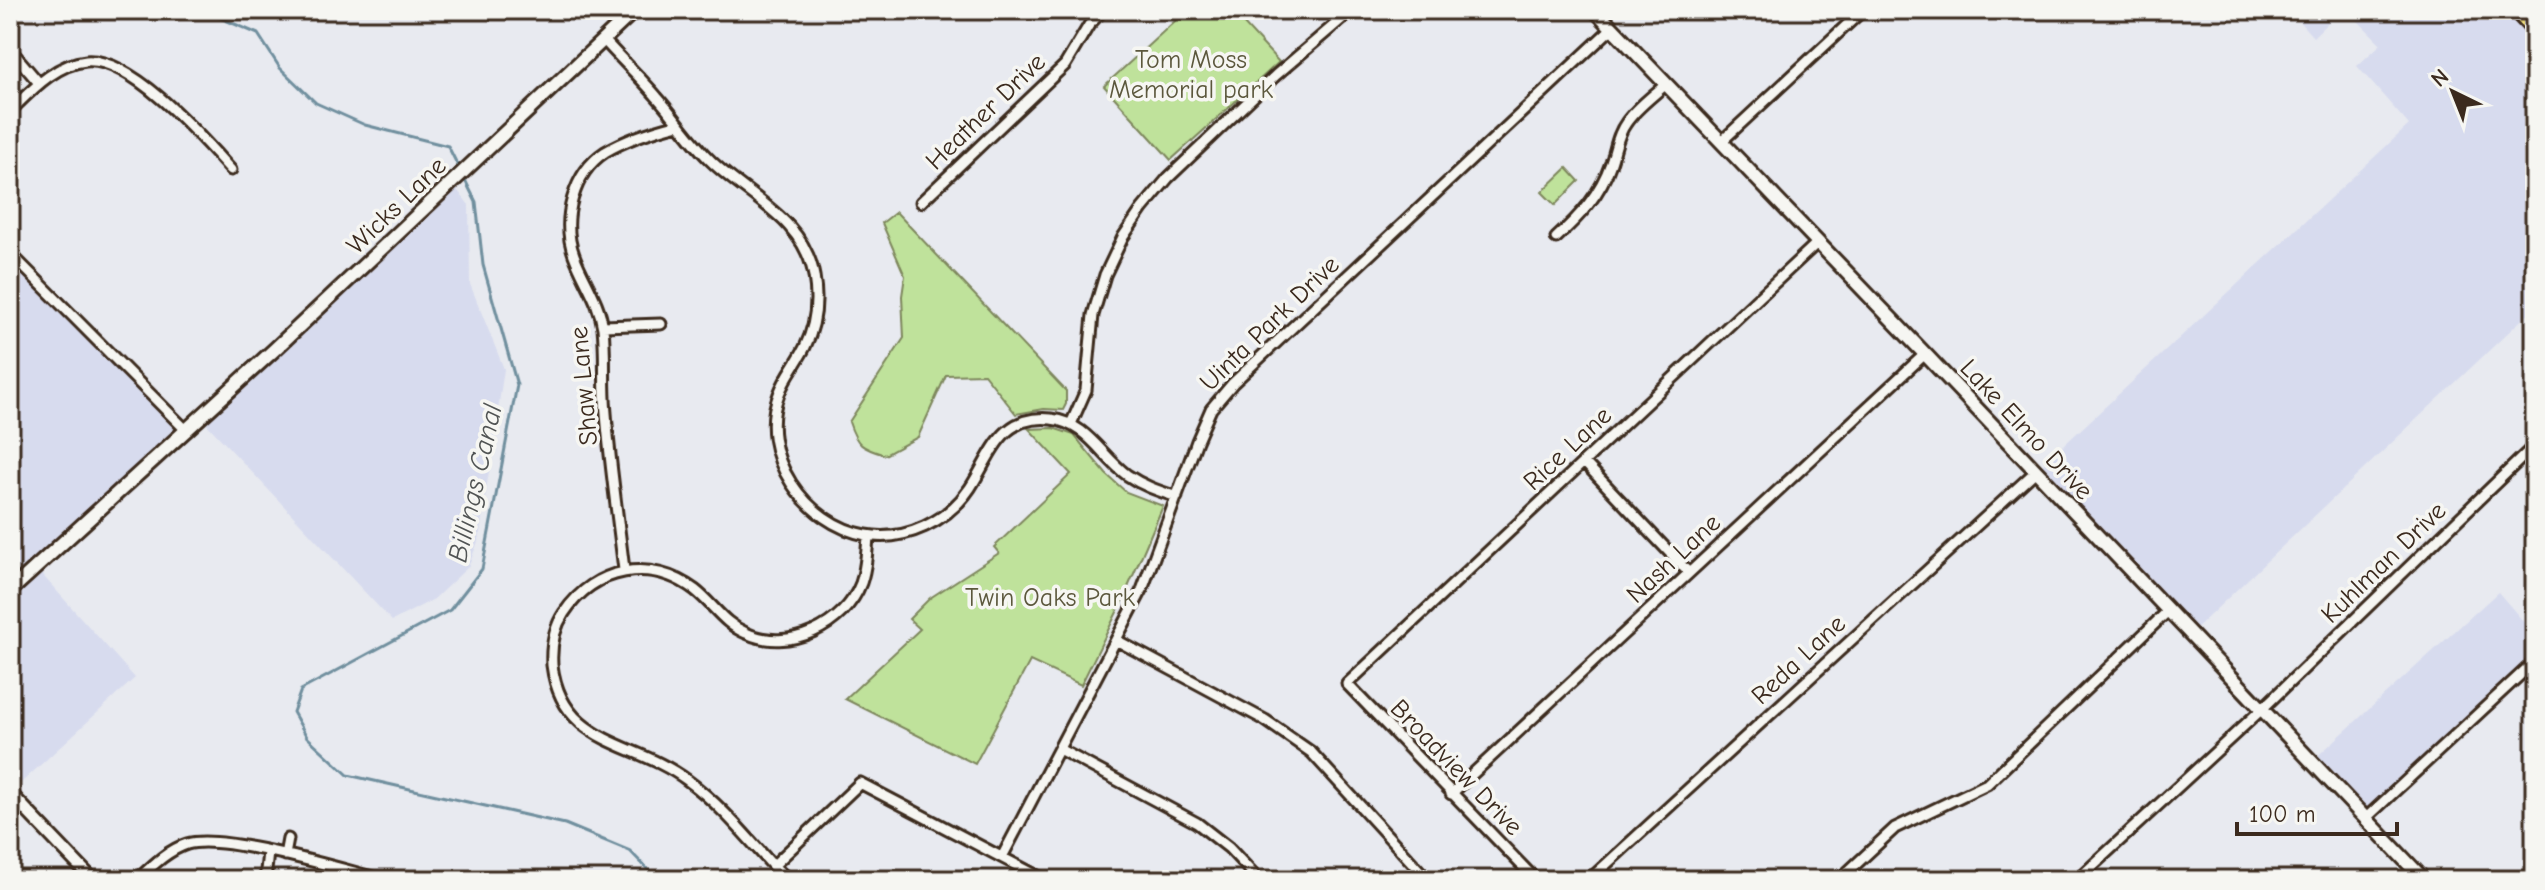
<svg xmlns="http://www.w3.org/2000/svg" width="2545" height="890" font-family="'Comic Neue',sans-serif">
  <style>
    .built { fill: #d7dbee }
    .green { fill: #bfe29b; stroke: #7d865c; stroke-width: 2 }
    .lines { fill: none; stroke-linecap: round; stroke-linejoin: round }
    .stream { stroke: #708f9e; stroke-width: 3 }
    .minor-casing { stroke: #3b2a1e; stroke-width: 15 }
    .tertiary-casing { stroke: #3b2a1e; stroke-width: 17 }
    .secondary-casing { stroke: #3b2a1e; stroke-width: 18 }
    .primary-casing { stroke: #3b2a1e; stroke-width: 20 }
    .minor { stroke: #f6f6f2; stroke-width: 9 }
    .tertiary { stroke: #f6f6f2; stroke-width: 11 }
    .secondary { stroke: #f6f6f2; stroke-width: 12 }
    .primary { stroke: #f4e382; stroke-width: 14 }
    .labels { text-anchor: middle; stroke-width: 7; stroke-linejoin: round; paint-order: stroke }
    .park-label { font-size: 26px; fill: #5c583d; stroke: #f6f6f2 }
    .street-label { font-size: 26px; fill: #3b2a1e; stroke: #f6f6f2 }
    .water-label { font-size: 28px; font-style: italic; fill: #515454; stroke: #f6f6f2 }
  </style>
  <rect width="100%" height="100%" fill="#e8eaf0"/>
  <filter id="ink" filterUnits="userSpaceOnUse"><feTurbulence type="fractalNoise" baseFrequency=".0125" numOctaves="2"/><feDisplacementMap in="SourceGraphic" scale="16" xChannelSelector="R" yChannelSelector="G"/><feConvolveMatrix kernelMatrix="1 2 1 2 8 2 1 2 1" color-interpolation-filters="sRGB"/></filter>
  <g filter="url(#ink)">
    <path class="built" d="M2289 10H2341L2313 37Z
      M2347 10H2516L2535 30V307L2190 634 2036 471 2409 125 2357 66 2381 44Z
      M451 182 469 205 470 284 504 369 479 539 468 567 434 599 392 621 201 418Z
      M24 265 187 431 36 568 135 678 10 793V279Z
      M2498 592 2535 635V661L2365 819 2311 762Z"/>
    <path class="green" d="M1187 10H1231L1279 62 1171 160 1104 86Z
      M1567 168 1579 181 1555 205 1542 192Z
      M896 212 1066 391V404L1063 410 1044 409 1016 414 984 374 946 375 918 437 885 455C862 448 857 446 849 422L904 338 902 296 905 276 882 223Z
      M1053 428 1074 435 1106 474 1126 492 1163 506 1120 606 1081 685 1030 661 975 764 845 699 920 629 909 619 930 598 999 553 994 547 1071 474 1029 429Z"/>
    <g class="lines">
      <path class="stream" d="M202 10 258 34 280 68 316 103 365 125 448 146 459 168
        M464 178 476 202 483 265 517 385 482 569 450 610 301 690 293 712 307 737 348 775 565 824 630 851 658 880"/>
      <defs>
        <path id="minor" d="M604 40C621 59 640 77 657 97 675 117 689 139 708 158 745 196 804 217 814 276 818 299 816 325 805 347 797 363 785 377 779 394 756 454 806 525 866 535 906 542 948 521 970 488 992 455 1000 414 1051 419 1087 423 1101 456 1127 475 1143 486 1159 491 1177 497
          M10 49 39 83
          M10 111C31 91 55 64 86 61 132 57 202 138 231 170
          M1722 141 1863 10
          M921 202 1065 65 1089 25 1103 10
          M1556 238C1580 216 1600 195 1611 163 1616 149 1617 135 1626 123 1636 108 1653 96 1666 84
          M10 253 187 431
          M603 326 661 324
          M1071 424 1086 390 1093 315 1105 275 1123 237 1142 209 1168 178 1276 75 1352 10
          M1584 462 1689 573
          M868 536C867 552 866 568 861 583 845 626 788 653 746 633 724 624 713 604 695 590 651 557 595 567 564 613 554 628 551 648 552 665 562 746 634 740 687 780 720 804 746 836 773 866L860 783 1045 880
          M624 570C618 518 610 465 606 413 603 385 606 356 603 328 599 300 583 280 574 255 561 220 573 173 605 152 627 139 655 130 679 124
          M1116 640 1265 720 1311 752 1428 880
          M1059 749 1197 823 1229 848 1259 880
          M1451 794 1925 354
          M2365 819 2535 661
          M285 855 288 839
          M1002 857 1142 590 1197 441 1211 409 1233 383 1612 28
          M773 866 789 880
          M137 880C152 866 168 850 187 844 223 833 343 870 384 880
          M265 880 268 852
          M1536 880 1347 684 1817 243
          M1589 880 2036 471
          M1839 880 1895 828 1987 784 2168 611
          M2077 880 2261 710 2535 445"/>
        <path id="tertiary" d="M10 793 93 880"/>
        <path id="secondary" d="M1595 10 1925 354 2424 880
          M10 591 274 350 635 10"/>
        <path id="primary" d="M2516 10 2535 30"/>
      </defs>
      <use href="#minor" class="minor-casing"/>
      <use href="#tertiary" class="tertiary-casing"/>
      <use href="#secondary" class="secondary-casing"/>
      <use href="#primary" class="primary-casing"/>
      <use href="#minor" class="minor"/>
      <use href="#tertiary" class="tertiary"/>
      <use href="#secondary" class="secondary"/>
      <use href="#primary" class="primary"/>
    </g>
  </g>
  <g class="labels">
    <g class="park-label">
      <text x="1191" y="68">Tom Moss<tspan x="1191" dy="30">Memorial park</tspan></text>
      <text x="1050" y="606">Twin Oaks Park</text>
    </g>
    <g class="street-label">
      <text transform="translate(985 111) rotate(-44)" y="9">Heather Drive</text>
      <text transform="translate(396 205) rotate(-44)" y="9">Wicks Lane</text>
      <text transform="translate(1269 323) rotate(-44)" y="9">Uinta Park Drive</text>
      <text transform="translate(583 386) rotate(-95)" y="9">Shaw Lane</text>
      <text transform="translate(2027 429) rotate(47)" y="9">Lake Elmo Drive</text>
      <text transform="translate(1567 448) rotate(-43)" y="9">Rice Lane</text>
      <text transform="translate(1673 558) rotate(-43)" y="9">Nash Lane</text>
      <text transform="translate(2383 562) rotate(-44)" y="9">Kuhlman Drive</text>
      <text transform="translate(1798 659) rotate(-43)" y="9">Reda Lane</text>
      <text transform="translate(1457 767) rotate(46)" y="9">Broadview Drive</text>
    </g>
    <g class="water-label">
      <text transform="translate(474 483) rotate(-77)" y="10">Billings Canal</text>
    </g>
  </g>
  <rect width="2545" height="890" fill="none" stroke="#f6f6f2" stroke-width="40"/>
  <rect x="20" y="20" width="2505" height="850" fill="none" stroke="#3b2a1e" stroke-width="3" filter="url(#ink)"/>
  <g transform="translate(2453 92) rotate(317)" stroke="#f6f6f2" stroke-width="6" paint-order="stroke">
  <path d="M0-6L14 30L0 20L-14 30Z" fill="#3b2a1e"/>
  <text y="-12" font-size="22" font-weight="bold" text-anchor="middle" fill="#3b2a1e">N</text>
  </g>
  <path d="M2237 822v12h160v-12" fill="none" stroke="#3b2a1e" stroke-width="4"/>
  <text x="2249" y="822" font-size="24" fill="#3b2a1e" stroke="#f6f6f2" stroke-width="6" paint-order="stroke">100 m</text>
</svg>
